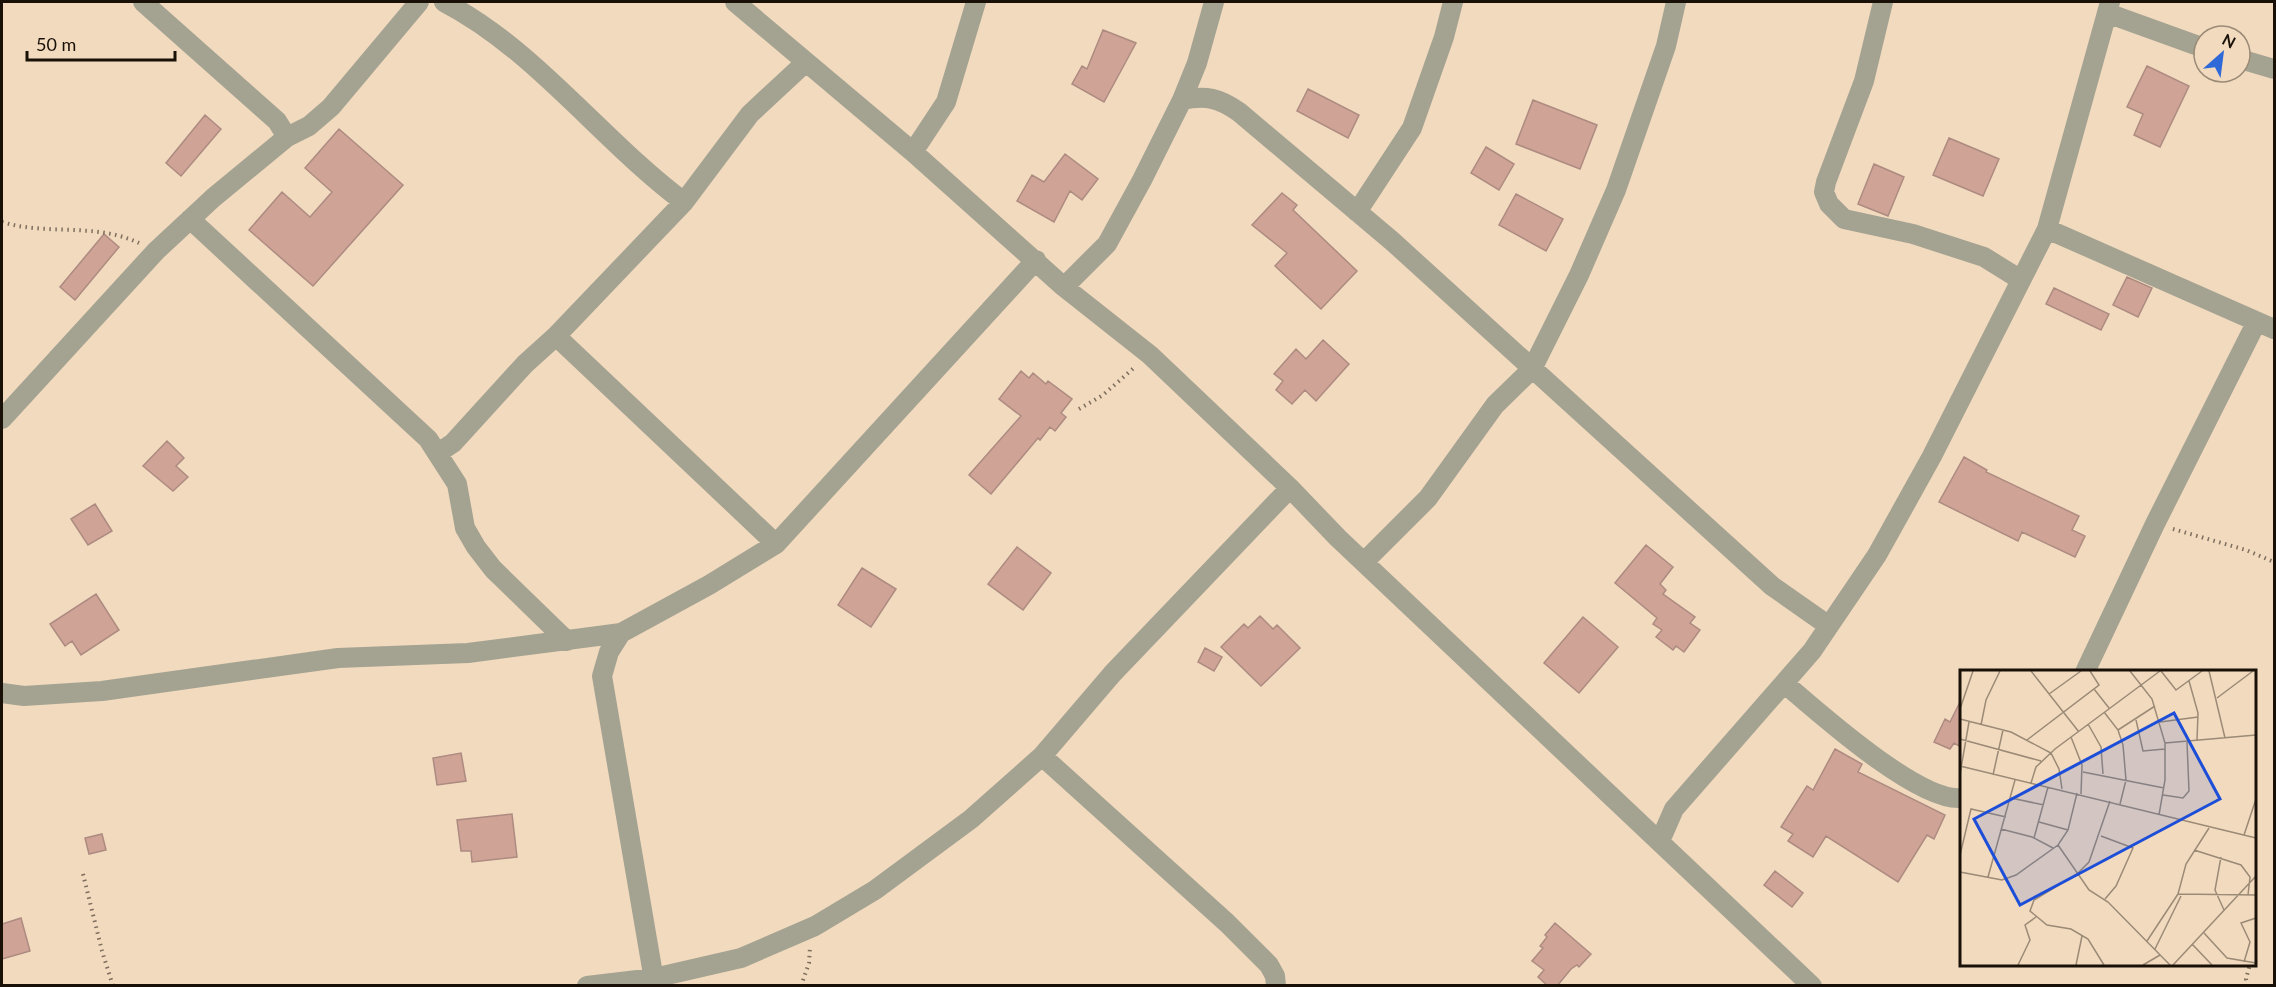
<svg xmlns="http://www.w3.org/2000/svg" width="2276" height="987" font-family="Lato,sans-serif">
  <style>
    .building { fill: #cfa396; stroke: #ad8b81; stroke-width: 1.5 }
    .lines { fill: none; stroke-linecap: round; stroke-linejoin: round }
    .path { stroke: #7e6e5d; stroke-width: 4; stroke-dasharray: 1.5 4.5; stroke-linecap: butt }
    .minor { stroke: #a4a391; stroke-width: 20 }
    .inset-road { fill: none; stroke: #9b8a76; stroke-width: 1.5 }
    .view { fill: #1d4ed8; fill-opacity: 0.15; stroke: #1d4ed8; stroke-width: 3 }
    .inset-edge { fill: none; stroke: #191108; stroke-width: 3 }
  </style>
  <rect width="100%" height="100%" fill="#f2dabf"/>
  <path class="building" d="M1103 30 1136 43 1104 102 1072 84 1082 66 1087 69Z
    M2147 66 2189 86 2160 147 2134 135 2143 114 2127 107Z
    M1308 89 1359 115 1348 138 1297 111Z
    M1533 100 1597 125 1580 169 1516 144Z
    M205 115 221 129 181 176 166 163Z
    M339 129 403 185 313 286 249 230 282 192 310 217 332 192 305 168Z
    M1949 138 1999 159 1983 196 1933 175Z
    M1486 147 1514 164 1499 190 1471 173Z
    M1065 154 1098 179 1082 200 1070 191 1054 222 1017 201 1032 175 1044 182Z
    M1874 164 1904 177 1888 216 1858 204Z
    M1282 193 1297 205 1293 210 1357 271 1321 309 1275 266 1287 253 1252 225Z
    M1516 194 1563 219 1546 251 1499 225Z
    M104 234 119 247 75 300 60 287Z
    M2127 277 2152 288 2138 317 2113 305Z
    M2054 288 2109 314 2101 330 2046 304Z
    M1323 340 1349 364 1316 401 1305 390 1292 404 1276 390 1283 381 1274 374 1296 349 1306 359Z
    M1021 371 1029 378 1033 373 1046 384 1048 381 1072 399 1061 413 1066 417 1055 431 1050 427 1040 440 1038 438 991 494 969 475 1021 416 999 399Z
    M167 441 184 458 176 466 188 477 173 491 143 466Z
    M1964 457 1987 470 1986 472 2079 516 2072 530 2085 536 2075 557 2022 532 2018 541 1939 502Z
    M95 504 112 531 88 545 71 519Z
    M1646 545 1673 567 1660 584 1666 590 1663 594 1695 617 1690 623 1700 630 1684 652 1676 646 1673 650 1656 637 1662 630 1653 624 1657 618 1615 583Z
    M1017 547 1051 573 1023 610 988 584Z
    M862 568 896 589 871 627 838 605Z
    M96 594 119 630 81 655 72 641 65 646 50 624Z
    M1260 616 1273 629 1277 625 1300 648 1261 686 1221 647 1244 624 1248 628Z
    M1583 617 1618 647 1579 693 1544 663Z
    M1205 648 1222 657 1214 671 1198 662Z
    M1961 700V747L1954 743 1950 749 1934 742 1945 719 1950 722Z
    M1835 749 1862 764 1858 772 1945 815 1934 839 1927 835 1898 882 1826 836 1813 857 1788 841 1793 834 1781 827 1807 786 1813 790Z
    M461 753 466 781 437 785 433 758Z
    M512 814 517 857 472 862 471 851H461L457 820Z
    M102 834 106 850 89 854 85 838Z
    M1775 871 1803 893 1792 907 1764 885Z
    M21 918 30 951 2 959V924Z
    M1555 923 1591 954 1579 967 1577 965 1571 969 1557 986H1548L1538 977 1544 970 1532 961 1543 948 1540 946 1547 937 1545 935Z"/>
  <g class="lines">
    <path class="path" d="M2 222C47 236 94 222 139 243
      M1079 409 1103 395 1135 367
      M2173 529 2246 550 2274 562
      M83 874 102 951 113 986
      M2254 930V953
      M801 986 809 963 810 947
      M2248 986 2246 979 2250 964"/>
    <path class="minor" d="M143 2 277 121 287 137
      M444 2C535 49 602 141 684 202
      M735 2 913 152 1064 287 1150 355 1290 488 1338 538 1812 986
      M1883 2 1864 81 1826 182 1824 192 1829 204 1844 219 1913 234 1984 257 2021 280
      M2107 13 2204 48
      M2240 59 2274 69
      M1182 100C1206 95 1219 98 1239 112L1392 241 1772 586 1829 626
      M913 152 946 102 976 2
      M1357 212 1412 128 1444 37 1453 2
      M190 219 428 439 457 484 465 528 476 547 493 569 567 641
      M2047 229 2274 329
      M1064 287 1107 244 1142 180 1182 100 1197 63 1214 2
      M556 336 776 544
      M2 419 156 251 213 198 287 137 309 126 331 107 419 2
      M438 453 453 443 525 364 556 336 684 202 750 114 806 62
      M1364 562 1428 498 1495 405 1532 369 1579 275 1616 190 1666 46 1676 2
      M621 633 609 652 602 676 655 986
      M2085 672 2155 524 2256 323
      M1784 683C1818 712 1918 802 1961 798
      M2 693 24 696 102 691 338 658 468 653 621 633 709 585 776 544 1036 260
      M1042 756 1227 923 1269 965 1275 976 1276 986
      M1660 841 1674 809 1812 651 1877 555 1932 456 2047 229 2110 2
      M587 986 654 978 741 958 815 926 875 890 971 819 1042 756 1113 673 1290 488"/>
  </g>
  <g transform="translate(1960 670)">
    <rect width="296" height="296" fill="#f2dabf"/>
    <path class="inset-road" d="M71 1 119 62M170 1 192 29 205 73V110L199 145M201 1 216 20 242 1M249 1 265 68M229 11 238 43 237 70M134 19 149 38M89 24 121 1M257 28 293 1M0 39 13 1M144 42 158 60 163 75 166 110 160 134M0 49 51 62 91 83 99 99 102 119M176 50 183 81 205 79M200 52 238 47M128 54 141 77 143 104M21 55 26 30 40 1M158 60 195 36M111 67 122 95 121 124M0 69 81 91M67 70 139 15 130 1M205 73 296 65M0 96 296 168M123 102 204 118M0 104 9 52M33 105 43 60M71 113 76 97 95 79 200 1M203 125 223 128 229 121 227 72M51 128 84 135M79 152 108 160M249 158 226 194 218 224 296 225M41 159 72 167 93 178M284 165 296 129M141 166 173 178 156 216 145 229M74 168 88 117M98 175 129 220 148 232 210 295M234 180 281 195 290 207 288 225M0 185 11 139 46 147M261 187 255 220 264 240M0 202 42 210 56 205 98 175 108 160 117 123M28 207 55 110M244 263 267 288 296 293M187 271 218 224M232 274 252 295M195 279 221 226M284 292 290 272 281 253 296 248M58 295 70 270 65 255 76 247M116 295 122 266M144 295 128 269 111 259 87 255 70 241 74 230 117 204 129 192 150 131M183 295 200 285M213 295 296 206"/>
    <path class="view" d="M214 43 260 129 60 235 14 149Z"/>
    <rect width="296" height="296" class="inset-edge"/>
  </g>
  <rect width="2276" height="987" fill="none" stroke="#191108" stroke-width="6"/>
  <g transform="translate(2222 54) rotate(28)"><circle r="28" fill="#f2dabf" stroke="#9b8a76" stroke-width="1.5"/>
  <path d="M0-4.5L10 22L0 15L-10 22Z" fill="#2e69d7"/>
  <text y="-9" font-size="16" font-weight="bold" text-anchor="middle" fill="#191108">N</text>
  </g>
  <path d="M27 51v9h148v-9" fill="none" stroke="#191108" stroke-width="3"/>
  <text x="36" y="51" font-size="18" fill="#191108" stroke="#f2dabf" stroke-width="4.5" paint-order="stroke">50 m</text>
</svg>
